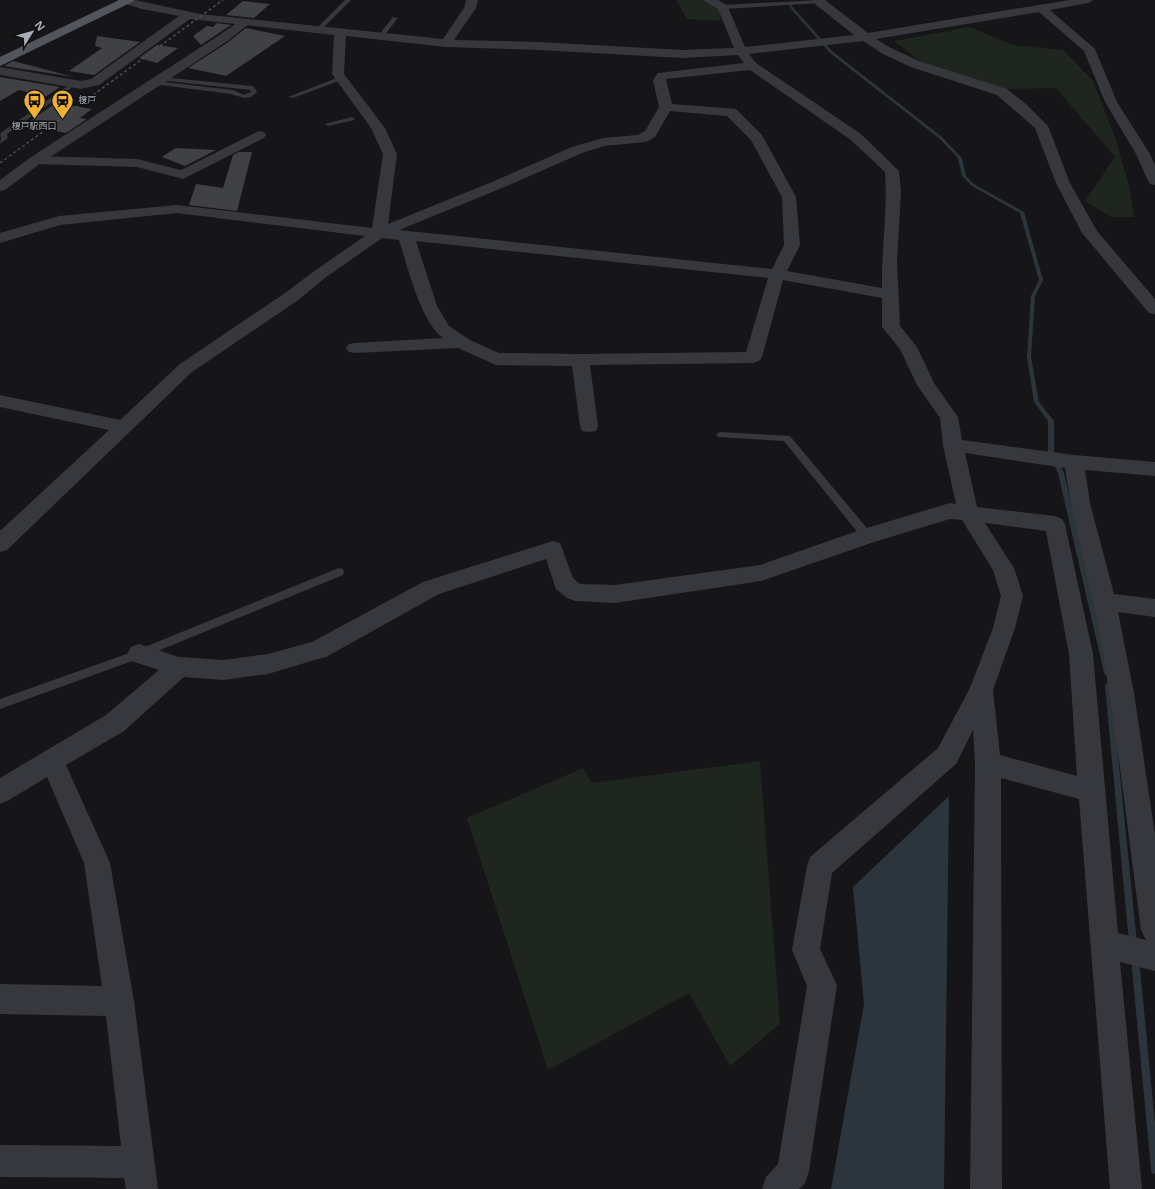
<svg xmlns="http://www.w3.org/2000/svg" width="1155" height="1189" font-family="'Open Sans','Noto Sans JP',sans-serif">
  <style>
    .green { fill: #1e261f }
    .water { fill: #2c353c }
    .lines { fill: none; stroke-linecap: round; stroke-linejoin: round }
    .stream { fill: #2c353c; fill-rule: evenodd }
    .building { fill: #404145 }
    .service { fill: #37383d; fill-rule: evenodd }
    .minor { fill: #37383d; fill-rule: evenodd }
    .tertiary { fill: #37383d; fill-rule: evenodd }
    .primary { fill: #53555c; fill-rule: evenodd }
    .rail { stroke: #4a4c52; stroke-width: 1.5; stroke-dasharray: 3 2.5; stroke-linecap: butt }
    .labels { text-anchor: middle; stroke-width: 3.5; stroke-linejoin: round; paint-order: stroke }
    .far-poi-label { font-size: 9px; fill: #a8adb8; stroke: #111113; text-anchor: start }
  </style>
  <rect width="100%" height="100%" fill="#161618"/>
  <path class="green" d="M676 0H718L721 21 687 19Z
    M969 27 1013 45 1063 50 1093 81 1116 140 1129 186 1134 217H1111L1085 201 1115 157 1056 88 1004 89 928 67 894 41Z
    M760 761 780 1024 730 1066 689 993 548 1070 467 818 583 768 592 783Z"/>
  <path class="water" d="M949 796 944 1189H831L864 1004 853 887Z"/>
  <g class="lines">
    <path class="stream" d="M787 2H795V4H790L832 51 942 137 962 158 966 176 974 184 1024 212 1043 280 1035 296 1031 357 1039 402 1054 421V452L1064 473 1110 673 1109 675 1107 676 1105 675 1104 673 1058 473 1048 452V421L1034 402 1027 357 1031 296 1039 280 1020 213 972 186 962 176 958 158 940 139 830 53 792 10Z
      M1108 683 1110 684 1111 686 1137 943 1136 946 1133 947 1130 946 1129 943 1105 686 1106 684Z
      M1135 954 1138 955 1139 958 1155 1124V1174L1152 1173 1151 1170 1131 958 1132 955Z"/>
  </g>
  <path class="building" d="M243 1 270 4 254 18 226 15Z
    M217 23 231 25 201 45 193 36 207 26 213 27Z
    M246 28 285 36 226 76 188 68 227 43Z
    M97 36 140 42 94 75 69 71 102 48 95 46Z
    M157 45 178 48 157 63 139 58Z
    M13 61 74 77 4 66Z
    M0 77 60 87 45 97 19 90 0 101Z
    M56 103 92 109 80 118 87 119 66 133 24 125Z
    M176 148 216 150 185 166 162 157Z
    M239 152H252L237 211 189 205 196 184 223 188 233 155Z"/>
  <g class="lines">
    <path class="service" d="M345 0H351L320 31H316V29Z
      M819 0 821 1V3L723 9 720 7 723 5Z
      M393 17 398 18 383 37H379L378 36Z
      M342 76 345 78 344 79 293 98 288 97Z
      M161 77 252 86 254 87 257 92 251 97 244 98 231 94 153 84 152 83 155 81 233 90 244 95 251 92 250 90 159 80 158 79Z
      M72 83 77 84 7 134 8 138 0 144 1 138 0 134 2 132Z
      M352 117 355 119 354 120 328 126 325 124Z
      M721 432 790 436 871 533 872 536 871 539H863L784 441 718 437 716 435 718 433Z
      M339 568 343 569 344 572 343 575 143 657 0 709V699L135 651Z"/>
    <path class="minor" d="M122 0H135L200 14 443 39 464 8 466 0H478L476 8 454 40 539 42 682 50 734 48 718 9 703 0H718L727 5 745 47 854 35 815 4 813 0H825L868 33 1069 0H1094L1088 3 1050 10 1095 49 1117 102 1150 154 1155 165V185L1150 184 1148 181 1136 154 1105 102 1084 51 1039 12 876 39 891 48 919 61 1007 89 1026 104 1048 126 1070 183 1097 231 1155 299V314L1149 313 1082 233 1056 183 1035 128 997 95 911 67 883 54 863 41 749 54 756 63 861 134 899 171 901 192 897 261 900 326 917 347 934 383 958 417 962 440 1074 455 1155 462V476L1085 470 1090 503 1114 594 1155 599V617L1118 612 1134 693 1155 835V971L1120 962 1142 1189H1110L1079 799 1001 778 1002 1189H970L975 763 973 730 956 764 832 873 820 949 837 985 809 1171 805 1183 799 1189H762L766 1177 778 1164 807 986 792 950 807 866 810 857 938 748 970 688 993 628 1001 596 993 570 962 520 950 519 874 542 761 581 615 603 575 601 567 598 556 589 546 559 439 594 326 657 318 659 268 674 223 680 184 677 124 731 66 765 110 863 134 1001 158 1189H126L124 1178 0 1177V1145L121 1146 106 1016 0 1014V984L102 986 84 863 47 777 9 800 0 804V778L106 715 159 670 131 661 127 654 131 647 139 644 179 657 223 660 268 654 312 642 423 582 553 541 560 543 573 578 580 584 615 585 760 565 860 530 950 503 956 504 943 445 940 418 917 385 900 349 882 327V298L783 280 762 357 759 361 753 363 590 365 598 426 596 431 589 432 582 431 580 426 572 366 496 365 458 348 355 353 349 352 346 348 349 344 355 343 443 338C420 321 408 267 399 240L382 238 325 278 297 301 192 372 7 550 0 552V531L109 430 0 407V395L120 420 180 364 285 293 313 272 365 236 177 213 60 225 0 243V233L59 216 177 205 372 228 383 154 371 128 332 74 334 35 190 19 99 85 81 89 0 75V67L81 81 91 79 179 16 142 9 123 3ZM346 36 446 47 539 50 682 58 738 55 744 63 658 73 653 80 659 107 645 131 638 135 603 138 572 147 492 182 388 224 397 154 385 128 344 74ZM750 70 851 140 885 172C888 211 881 250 882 288L787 271 800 245 796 197 762 135 736 109 672 104 666 79ZM670 111 727 116 751 140 782 197 784 245 772 269 399 230 502 188 582 153 604 146 646 142 655 137ZM416 241 768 278 746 352 580 354 499 353 470 340 449 326 437 306ZM965 453 1065 468C1073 525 1090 580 1100 636 1117 734 1128 832 1141 930L1146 940 1118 933 1093 654 1065 524 1062 519 1055 516 977 507ZM985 523 1046 531 1069 654 1077 776 1000 755 993 690 1015 628 1023 596 1014 568Z
      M259 131 264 132 266 135 264 138 183 179 137 167 36 164 31 163 29 160 31 157 36 156 137 159 181 170Z"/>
    <path class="tertiary" d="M245 19 249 20 251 22 249 24 226 42 41 163 5 190 0 191V180L31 157 218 36 241 20Z"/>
    <path class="primary" d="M119 0H134L132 2 0 66V57Z"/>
    <path class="rail" d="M0 163 223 0"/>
  </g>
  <defs>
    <symbol id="station-pin" viewBox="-11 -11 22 30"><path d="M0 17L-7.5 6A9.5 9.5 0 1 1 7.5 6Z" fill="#f2b134" stroke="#111113"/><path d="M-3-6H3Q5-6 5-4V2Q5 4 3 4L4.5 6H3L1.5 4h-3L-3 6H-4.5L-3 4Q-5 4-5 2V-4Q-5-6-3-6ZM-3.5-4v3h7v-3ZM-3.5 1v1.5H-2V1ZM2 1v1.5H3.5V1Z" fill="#111"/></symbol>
    <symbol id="bus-pin" viewBox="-11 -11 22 30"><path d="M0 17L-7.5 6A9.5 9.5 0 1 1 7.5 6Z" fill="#f2b134" stroke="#111113"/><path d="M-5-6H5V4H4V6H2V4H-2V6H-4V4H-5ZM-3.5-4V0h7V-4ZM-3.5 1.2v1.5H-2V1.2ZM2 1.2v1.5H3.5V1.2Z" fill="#111"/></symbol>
  </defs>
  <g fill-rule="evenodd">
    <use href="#station-pin" x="50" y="88" width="25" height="34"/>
    <use href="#bus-pin" x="22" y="88" width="25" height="34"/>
  </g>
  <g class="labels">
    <g class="far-poi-label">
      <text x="78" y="103">榎戸</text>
      <text x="34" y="129" text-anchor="middle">榎戸駅西口</text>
    </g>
  </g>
  <g transform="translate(32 32) rotate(53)" stroke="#111113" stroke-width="3" paint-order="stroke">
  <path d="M0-3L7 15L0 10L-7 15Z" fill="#a8adb8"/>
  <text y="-6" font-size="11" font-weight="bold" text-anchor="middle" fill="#a8adb8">N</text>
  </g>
</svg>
